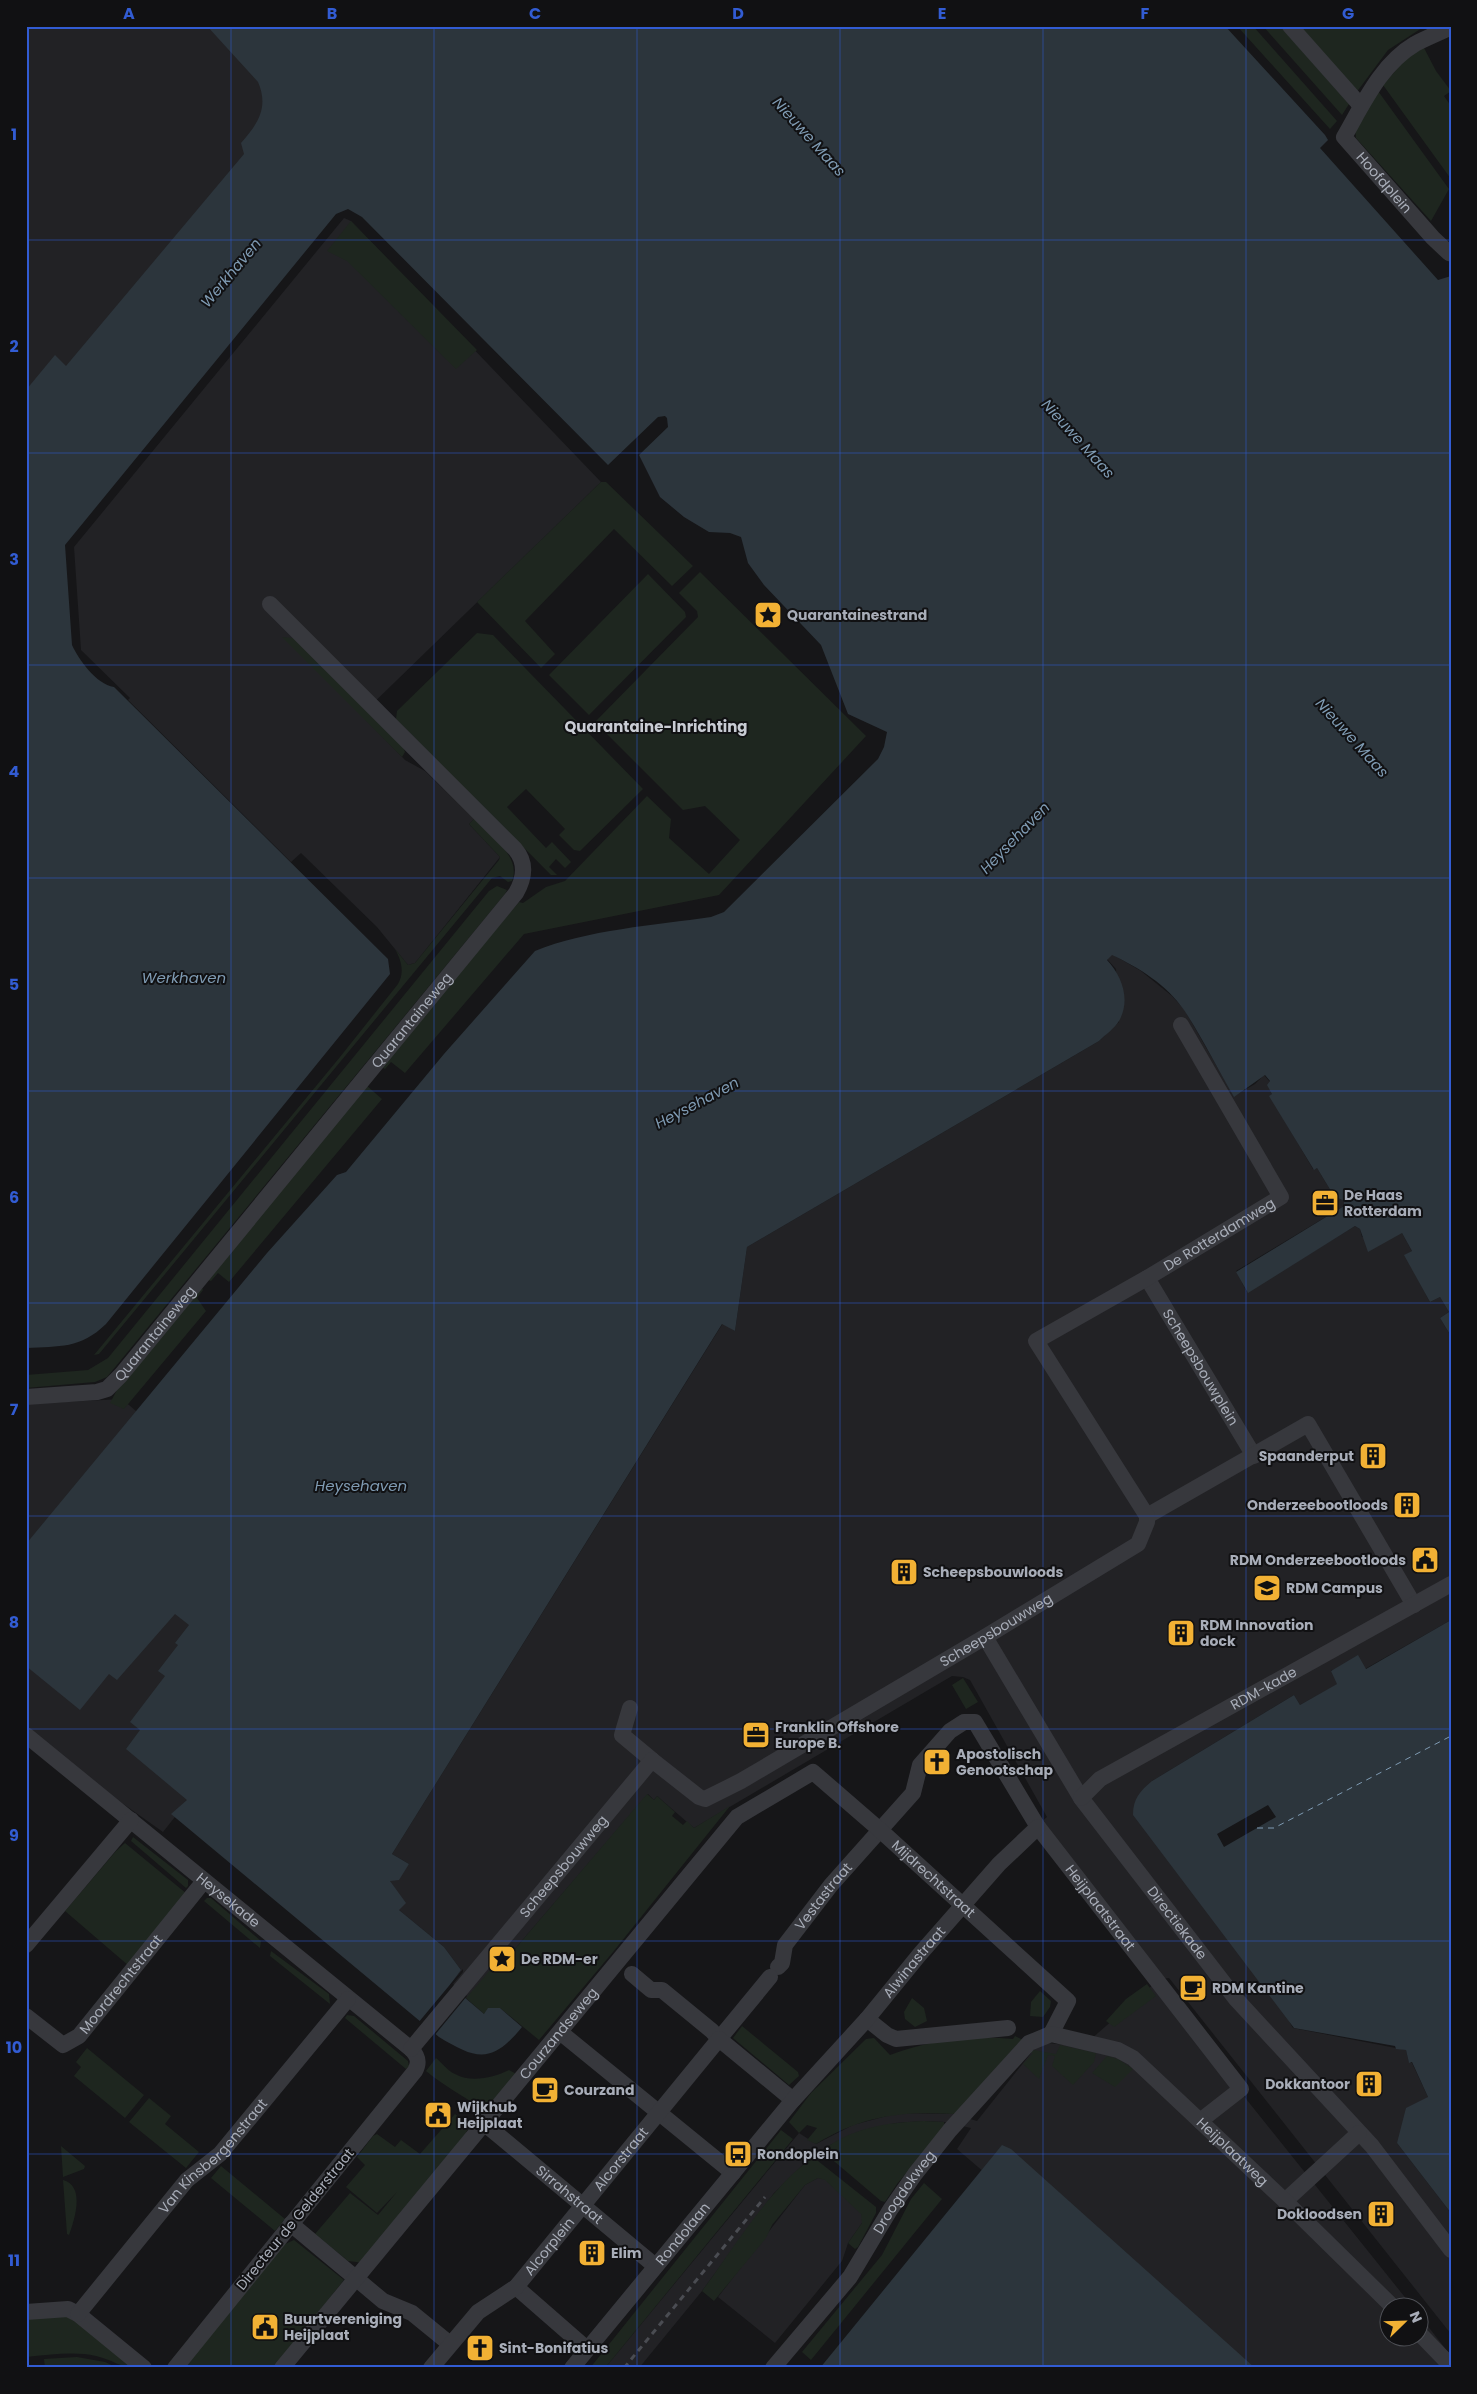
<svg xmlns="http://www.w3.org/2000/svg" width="1477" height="2394" font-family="Poppins,sans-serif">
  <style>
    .built { fill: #222225 }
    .green { fill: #1e261f }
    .water { fill: #2c353c }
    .pier { fill: #161618 }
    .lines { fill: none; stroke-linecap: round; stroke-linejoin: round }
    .ferry { stroke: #7f9bb3; stroke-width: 1; stroke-dasharray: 6 5; stroke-linecap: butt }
    .minor { stroke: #37383d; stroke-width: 16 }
    .rail { stroke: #4a4c52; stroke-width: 3; stroke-dasharray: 6 5; stroke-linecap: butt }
    .grid { fill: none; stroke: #325cd3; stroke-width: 1; stroke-opacity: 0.55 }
    .labels { text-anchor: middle; stroke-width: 4; stroke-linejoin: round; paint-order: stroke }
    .street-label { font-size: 14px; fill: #a8adb8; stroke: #111113 }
    .poi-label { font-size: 14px; font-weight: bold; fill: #a8adb8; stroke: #111113; text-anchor: start }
    .water-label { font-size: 15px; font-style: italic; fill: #7f9bb3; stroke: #111113 }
    .neighbourhood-label { font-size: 15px; font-weight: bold; fill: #c9ccd4; stroke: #111113 }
    .neatline { fill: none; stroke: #325cd3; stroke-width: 2 }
    .grid-label { font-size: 16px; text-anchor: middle; font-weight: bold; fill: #325cd3 }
  </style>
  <rect width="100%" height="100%" fill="#161618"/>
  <path class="built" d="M26 26H262L337 111 26 465Z
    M344 218 351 221 601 482 361 715 405 760 425 771 474 819 469 824 500 857 415 963 408 965 377 927 301 853 291 862 128 700 130 698 81 650 74 547Z
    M1112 954 1141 971 1172 996 1184 1009 1234 1096 1255 1084 1264 1075 1270 1082 1272 1094 1270 1096 1313 1169 1317 1168 1334 1196 1344 1201V1206L1236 1271 1247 1292 1355 1226 1360 1229 1362 1237 1402 1233 1412 1251 1405 1255 1430 1302 1440 1297 1449 1312 1440 1318 1451 1336V1620L1365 1669 1331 1670 1338 1684 1300 1705 1294 1695 1152 1781 1293 2028 1406 2050 1409 2062 1412 2063 1428 2097 1397 2143 1451 2213V2334L1169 1978 1158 1979 1040 1823 1047 1817 970 1680 963 1677 952 1676 694 1828 657 1796 654 1800 648 1794 514 1950 507 1945 472 2003 450 1985 461 1970 444 1947 399 1910 390 1881 409 1864 392 1854 723 1323 735 1331 747 1247 1099 1041 1119 1022 1116 969 1107 959Z
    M122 1399 143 1417 26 1563V1404Z
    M164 1594 220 1644 190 1798 163 1832 88 1779 26 1728V1635Z
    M1154 1984 1412 2306H1390V2336H1420V2316L1451 2356V2368H1213L957 2149 971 2128 944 2122 924 2121 896 2123 860 2131 826 2147 805 2163 774 2193 702 2291 639 2368H605L799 2133 816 2144 853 2125 898 2113 953 2114 977 2121 1040 2042 1082 2047Z
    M818 2178 825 2179 857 2207 862 2214V2223L848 2243 842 2261 775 2343 718 2297 805 2185Z"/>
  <path class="green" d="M1237 26H1253L1337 121 1330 129Z
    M1263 26H1280L1349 104 1342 115Z
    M1297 26H1425L1388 50 1356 93Z
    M1423 46 1436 71 1451 91 1444 96 1451 106V179L1383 85 1405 60Z
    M1378 91 1449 189 1431 221 1356 138 1355 129Z
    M351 221 477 350 456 369 347 261 327 251Z
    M601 482H606L693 566 672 586 614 529 525 621 555 654 541 668 477 602Z
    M700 572 866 736 719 895 524 934 405 1073 391 1062 385 1069 380 1066 519 902 523 903 546 887 565 881 647 796 671 819 669 838 709 874 740 840 705 806 683 810 595 722 698 617 697 611 679 593Z
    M648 574 685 612 686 617 589 715 549 675Z
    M477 633 493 635 643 789 580 851 574 850 559 835 565 829 526 789 507 807 546 848 552 842 571 862 565 868 556 859 549 867 557 875H551L396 719 397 711Z
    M282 637 293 638 403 747 405 752 402 757Z
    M474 819C489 835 522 856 512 881L508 882 500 876 492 878 99 1354 94 1355 340 1057 398 984C405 972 401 960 395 949L408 965 415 963 499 860 500 857 469 824Z
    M497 886 507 890 505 894 107 1377 95 1382 26 1388V1375L88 1370 108 1358 489 891Z
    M366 1085 382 1099 229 1282 218 1273 211 1281 208 1280Z
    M201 1286 203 1290 197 1298 206 1311 124 1409 110 1403 118 1388Z
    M963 1678 978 1702 966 1709 952 1685Z
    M647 1794 654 1800 657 1796 675 1812 672 1816 683 1825 687 1821 694 1828 730 1806 613 1952 539 2040 500 2008 484 2014 466 1998 498 1961 507 1945 514 1950Z
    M133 1837 188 1880V1886L186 1888 131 1841Z
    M125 1843 187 1894 129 1966 65 1911 116 1851Z
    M207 1898H211L261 1941 260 1948 204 1901Z
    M271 1951 329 1994 330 2004 270 1956Z
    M1147 1984 1156 1996 1114 2027 1106 2021 1126 1999Z
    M1040 1991 1051 2001 1050 2007 1043 2017 1030 2016 1031 2002Z
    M912 1998 924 2008 927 2021 915 2027 905 2019 904 2012Z
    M347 2015 354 2016 408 2061 409 2066 406 2069 345 2018Z
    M742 2026 798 2072 799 2076 789 2085 733 2038Z
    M1015 2036 1023 2040 1017 2047 1056 2054 1060 2045 1096 2053 1094 2062 1073 2085 1052 2066 1055 2056 1048 2055 1039 2079 1023 2064 1033 2053 1011 2052 958 2112 953 2114C901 2111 861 2116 816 2144L807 2140 817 2128 807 2125 799 2133 789 2122 811 2093 866 2039 874 2038 890 2055C928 2040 972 2035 1013 2039Z
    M87 2048 144 2095 125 2118 74 2076 81 2067 76 2062Z
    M1107 2056 1118 2059 1133 2069 1115 2087 1092 2073Z
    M436 2058C442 2063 448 2071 455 2074 471 2083 493 2078 509 2070L518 2075 483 2110C464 2096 444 2086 426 2071Z
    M149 2098 171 2116 165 2124 199 2152 186 2168 129 2122Z
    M455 2114 470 2127 466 2132 469 2135 364 2263 348 2261 315 2234 350 2193 378 2215 397 2192 377 2213 346 2187 365 2165 357 2157 373 2136 377 2134 395 2147 401 2140 420 2154Z
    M924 2121 944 2122 945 2126 897 2184 885 2202 881 2201 822 2151C850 2128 889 2122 924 2121Z
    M781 2130 793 2139 605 2368H590Z
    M61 2146 85 2166 84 2169 63 2177Z
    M813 2157 876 2207V2213L858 2247 855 2249 848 2243 862 2223 861 2214 825 2180 818 2178 805 2185 772 2225 766 2238 714 2301 702 2291C736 2245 767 2191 813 2157Z
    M221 2166 285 2219 275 2231 211 2178Z
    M63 2180C86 2186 74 2221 69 2235L67 2234Z
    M924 2183 942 2199 811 2360 802 2352 882 2255 911 2199Z
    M294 2240 344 2280 274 2368H182L283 2245Z
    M67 2312 136 2368C121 2368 111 2359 96 2356 74 2351 49 2355 26 2357V2315Z
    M77 2357 105 2362 118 2368 79 2366 45 2368 44 2359Z"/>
  <path class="water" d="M207 26H1225L1325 135 1328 140 1320 148 1438 280 1451 276V1336L1440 1318 1449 1312 1440 1297 1430 1302 1404 1255 1412 1251 1402 1233 1368 1252 1360 1229 1355 1226 1248 1293 1236 1272 1344 1206V1201L1334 1196 1317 1168 1314 1170 1269 1096 1272 1094 1267 1085 1270 1081 1265 1075 1234 1097C1217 1068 1202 1037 1184 1010 1167 985 1138 967 1112 955L1107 960C1122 976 1131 1000 1119 1021 1115 1028 1105 1035 1099 1041L747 1247 735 1331 722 1324 392 1854 409 1864 399 1880 390 1881 406 1903 399 1910 444 1947 461 1970 450 1985 484 2014 488 2008H500L522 2027C492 2064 477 2060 439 2037L171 1814 187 1800 126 1749 140 1730 130 1722 165 1676 158 1671 178 1645 175 1643 189 1625 175 1614 117 1680 109 1674 80 1710 26 1666V1544L267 1253 337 1175 346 1172 444 1054 535 951C586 930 656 925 711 917L724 912 878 759 884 747 887 732 848 714 821 645 764 585 748 563 741 537 730 533 709 532 684 517 660 497 639 455 668 427 667 418 665 416 658 417 608 465 362 217 348 209 336 214 65 545 72 645C79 660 96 684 114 687L388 959 390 974 106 1324C80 1349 60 1346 26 1348V390L55 355 66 366 244 154 241 143C258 124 269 107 258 82Z
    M1451 1620V2213L1397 2143 1406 2108 1428 2097 1412 2062 1409 2063 1406 2050 1396 2049 1395 2046 1294 2028 1133 1815C1133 1799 1140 1791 1152 1781L1294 1695 1300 1705 1337 1684 1331 1671 1358 1655 1366 1669Z
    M1002 2145 1011 2149 1255 2368H820Z"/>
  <path class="pier" d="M1268 1805 1276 1817 1224 1847 1217 1834Z
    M463 1969V1972L453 1984 467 1996 434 2036 418 2023Z"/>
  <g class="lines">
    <path class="ferry" d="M1257 1828H1274L1451 1736"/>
    <g class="minor">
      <path d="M1290 26 1361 106"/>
      <path id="s1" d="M1451 27C1439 33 1426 38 1415 44 1381 64 1363 104 1344 137L1433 238 1449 253 1451 252"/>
      <path id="s2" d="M1147 1278 1254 1456"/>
      <path id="s3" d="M26 1397 97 1392 107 1389 121 1375 516 893C524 879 527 863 515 849L270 604"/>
      <path d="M1147 1516 1308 1424 1414 1605"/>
      <path id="s4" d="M985 1637 1081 1798 1236 1999 1372 2146 1451 2250"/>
      <path d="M630 1708 622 1735 652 1760"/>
      <path id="s5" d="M26 1735 411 2049C418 2056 420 2062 415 2071L175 2368"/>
      <path id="s6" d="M1081 1798 1100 1779 1451 1584"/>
      <path d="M26 1945 131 1820"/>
      <path id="s7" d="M778 1967 782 1963 785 1945 831 1885 913 1793 920 1765 950 1731 964 1722H975L1038 1827 1241 2089 1200 2121"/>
      <path d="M632 1974 651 1990H662L712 2031 719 2039 770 1977"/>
      <path id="s8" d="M26 2016 63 2045 79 2036 204 1881"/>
      <path d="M867 2019 887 2035 896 2039 1008 2028"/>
      <path d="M560 2032 733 2173"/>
      <path id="s9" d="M411 2049 652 1760 699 1797 705 1799 741 1781 985 1637 1138 1544 1147 1522V1516L1036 1341 1147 1278 1281 1197 1181 1025"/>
      <path id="s10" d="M485 2124 654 2265"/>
      <path d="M1285 2201 1359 2133"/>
      <path d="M291 2224 383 2301 412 2313 450 2344"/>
      <path d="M516 2287 587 2349"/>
      <path d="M26 2312 68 2309 78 2314 144 2368"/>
      <path id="s11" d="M78 2314 187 2180 220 2154 348 1999"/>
      <path d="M1420 2334 1451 2366"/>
      <path id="s12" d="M282 2368 737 1817 813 1772 880 1830 1068 2001 1051 2034"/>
      <path id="s13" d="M431 2368 478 2312 516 2287 719 2039 793 2100"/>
      <path id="s14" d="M572 2368 793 2100 867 2019 920 1954 999 1864 1038 1827"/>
      <path id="s15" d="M773 2368 850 2277 890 2210 915 2174 950 2130 1029 2043 1051 2034 1118 2050 1133 2058 1285 2201 1392 2306"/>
    </g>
    <path class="rail" d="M624 2368 765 2197"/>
  </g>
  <path class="grid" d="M231 26V2368M434 26V2368M637 26V2368M840 26V2368M1043 26V2368M1246 26V2368M26 240H1451M26 453H1451M26 665H1451M26 878H1451M26 1091H1451M26 1303H1451M26 1516H1451M26 1729H1451M26 1941H1451M26 2154H1451"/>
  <defs>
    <symbol id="sight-square" viewBox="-11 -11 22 22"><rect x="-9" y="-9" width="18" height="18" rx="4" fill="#f2b134" stroke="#111113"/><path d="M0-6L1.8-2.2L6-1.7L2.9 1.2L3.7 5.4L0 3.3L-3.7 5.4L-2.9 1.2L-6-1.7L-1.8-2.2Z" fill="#111"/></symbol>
    <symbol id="office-square" viewBox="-11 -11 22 22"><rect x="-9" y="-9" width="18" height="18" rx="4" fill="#f2b134" stroke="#111113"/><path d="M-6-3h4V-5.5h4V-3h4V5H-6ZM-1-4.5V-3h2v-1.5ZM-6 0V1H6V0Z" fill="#111"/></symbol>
    <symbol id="building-square" viewBox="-11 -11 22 22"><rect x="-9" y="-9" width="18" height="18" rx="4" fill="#f2b134" stroke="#111113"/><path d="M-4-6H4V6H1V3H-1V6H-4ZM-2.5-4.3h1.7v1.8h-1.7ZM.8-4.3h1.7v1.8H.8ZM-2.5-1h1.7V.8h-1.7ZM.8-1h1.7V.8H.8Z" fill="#111"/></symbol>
    <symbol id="civic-square" viewBox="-11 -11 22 22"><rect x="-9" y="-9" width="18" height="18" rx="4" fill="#f2b134" stroke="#111113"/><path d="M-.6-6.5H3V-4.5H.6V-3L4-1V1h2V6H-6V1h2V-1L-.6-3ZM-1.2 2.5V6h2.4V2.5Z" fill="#111"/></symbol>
    <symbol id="university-square" viewBox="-11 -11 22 22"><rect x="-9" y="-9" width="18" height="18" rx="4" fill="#f2b134" stroke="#111113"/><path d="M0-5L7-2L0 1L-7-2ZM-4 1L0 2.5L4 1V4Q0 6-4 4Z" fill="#111"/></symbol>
    <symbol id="church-square" viewBox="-11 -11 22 22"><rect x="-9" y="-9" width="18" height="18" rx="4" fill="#f2b134" stroke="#111113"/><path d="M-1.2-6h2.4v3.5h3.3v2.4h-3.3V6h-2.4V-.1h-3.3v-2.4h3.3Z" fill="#111"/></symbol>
    <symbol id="cafe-square" viewBox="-11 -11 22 22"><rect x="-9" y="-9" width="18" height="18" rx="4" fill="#f2b134" stroke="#111113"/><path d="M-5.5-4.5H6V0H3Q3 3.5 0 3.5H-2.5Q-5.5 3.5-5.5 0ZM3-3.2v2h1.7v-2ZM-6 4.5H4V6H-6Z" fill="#111"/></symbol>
    <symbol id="bus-square" viewBox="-11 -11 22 22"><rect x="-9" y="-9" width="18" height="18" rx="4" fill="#f2b134" stroke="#111113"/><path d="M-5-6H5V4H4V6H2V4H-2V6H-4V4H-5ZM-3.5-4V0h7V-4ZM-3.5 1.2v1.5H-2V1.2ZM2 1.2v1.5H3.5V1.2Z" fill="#111"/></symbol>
  </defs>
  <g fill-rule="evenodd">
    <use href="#sight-square" x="752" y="599" width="32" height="32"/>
    <use href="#office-square" x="1309" y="1187" width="32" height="32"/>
    <use href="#building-square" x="1357" y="1440" width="32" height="32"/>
    <use href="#building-square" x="1391" y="1489" width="32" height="32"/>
    <use href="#civic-square" x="1409" y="1544" width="32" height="32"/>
    <use href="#building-square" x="888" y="1556" width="32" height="32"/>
    <use href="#university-square" x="1251" y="1572" width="32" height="32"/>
    <use href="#building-square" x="1165" y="1617" width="32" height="32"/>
    <use href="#office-square" x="740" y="1719" width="32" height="32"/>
    <use href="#church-square" x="921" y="1746" width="32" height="32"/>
    <use href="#sight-square" x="486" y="1943" width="32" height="32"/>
    <use href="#cafe-square" x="1177" y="1972" width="32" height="32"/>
    <use href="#building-square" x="1353" y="2068" width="32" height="32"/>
    <use href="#cafe-square" x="529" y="2074" width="32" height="32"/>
    <use href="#civic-square" x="422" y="2099" width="32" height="32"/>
    <use href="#bus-square" x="722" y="2138" width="32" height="32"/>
    <use href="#building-square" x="1365" y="2198" width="32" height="32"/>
    <use href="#building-square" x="576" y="2237" width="32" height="32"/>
    <use href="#civic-square" x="249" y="2311" width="32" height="32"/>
    <use href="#church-square" x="464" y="2332" width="32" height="32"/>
  </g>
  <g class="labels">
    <g class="street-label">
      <text dy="5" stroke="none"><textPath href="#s1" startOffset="219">Hoofdplein</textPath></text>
      <text dy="5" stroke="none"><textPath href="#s3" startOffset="560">Quarantaineweg</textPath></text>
      <text dy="5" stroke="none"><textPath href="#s9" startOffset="1394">De Rotterdamweg</textPath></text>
      <text dy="5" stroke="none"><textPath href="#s3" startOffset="155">Quarantaineweg</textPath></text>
      <text dy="5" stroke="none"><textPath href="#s2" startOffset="104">Scheepsbouwplein</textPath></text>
      <text dy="5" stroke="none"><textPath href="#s9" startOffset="779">Scheepsbouwweg</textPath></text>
      <text dy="5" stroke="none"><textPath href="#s6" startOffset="214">RDM-kade</textPath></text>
      <text dy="5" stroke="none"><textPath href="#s9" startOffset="238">Scheepsbouwweg</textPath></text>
      <text dy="5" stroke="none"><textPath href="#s12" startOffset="964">Mijdrechtstraat</textPath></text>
      <text dy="5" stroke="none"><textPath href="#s7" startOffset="86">Vestastraat</textPath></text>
      <text dy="5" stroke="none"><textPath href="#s5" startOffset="261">Heysekade</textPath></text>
      <text dy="5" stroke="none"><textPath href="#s7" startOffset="549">Heijplaatstraat</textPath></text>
      <text dy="5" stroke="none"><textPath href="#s4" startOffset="345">Directiekade</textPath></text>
      <text dy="5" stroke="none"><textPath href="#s14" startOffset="531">Alwinastraat</textPath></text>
      <text dy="5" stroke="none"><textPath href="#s8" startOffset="132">Moordrechtstraat</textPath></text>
      <text dy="5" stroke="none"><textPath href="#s12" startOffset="434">Courzandseweg</textPath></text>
      <text dy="5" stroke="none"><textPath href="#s15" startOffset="661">Heijplaatweg</textPath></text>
      <text dy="5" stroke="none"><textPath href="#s11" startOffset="208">Van Kinsbergenstraat</textPath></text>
      <text dy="5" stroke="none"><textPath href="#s13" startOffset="284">Alcorstraat</textPath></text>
      <text dy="5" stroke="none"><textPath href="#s15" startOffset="220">Droogdokweg</textPath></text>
      <text dy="5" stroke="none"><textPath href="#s10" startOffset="110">Sirrahstraat</textPath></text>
      <text transform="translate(295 2219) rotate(-51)" y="5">Directeur de Gelderstraat</text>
      <text dy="5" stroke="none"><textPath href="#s14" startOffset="174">Rondolaan</textPath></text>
      <text dy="5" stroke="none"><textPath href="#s13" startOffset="171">Alcorplein</textPath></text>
    </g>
    <g class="poi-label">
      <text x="787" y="620">Quarantainestrand</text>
      <text x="1344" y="1200">De Haas<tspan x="1344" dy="16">Rotterdam</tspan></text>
      <text x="1354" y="1461" text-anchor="end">Spaanderput</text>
      <text x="1388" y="1510" text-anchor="end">Onderzeebootloods</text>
      <text x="1406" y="1565" text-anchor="end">RDM Onderzeebootloods</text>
      <text x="923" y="1577">Scheepsbouwloods</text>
      <text x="1286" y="1593">RDM Campus</text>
      <text x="1200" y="1630">RDM Innovation<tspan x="1200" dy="16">dock</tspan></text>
      <text x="775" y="1732">Franklin Offshore<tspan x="775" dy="16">Europe B.</tspan></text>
      <text x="956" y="1759">Apostolisch<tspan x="956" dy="16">Genootschap</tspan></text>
      <text x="521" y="1964">De RDM-er</text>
      <text x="1212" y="1993">RDM Kantine</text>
      <text x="1350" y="2089" text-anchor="end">Dokkantoor</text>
      <text x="564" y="2095">Courzand</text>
      <text x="457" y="2112">Wijkhub<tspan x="457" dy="16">Heijplaat</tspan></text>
      <text x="757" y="2159">Rondoplein</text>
      <text x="1362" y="2219" text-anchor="end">Dokloodsen</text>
      <text x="611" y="2258">Elim</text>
      <text x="284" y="2324">Buurtvereniging<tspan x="284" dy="16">Heijplaat</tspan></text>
      <text x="499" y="2353">Sint-Bonifatius</text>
    </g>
    <g class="water-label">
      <text transform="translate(809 137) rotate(48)" y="5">Nieuwe Maas</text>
      <text transform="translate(231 273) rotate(-50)" y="5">Werkhaven</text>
      <text transform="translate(1078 439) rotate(48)" y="5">Nieuwe Maas</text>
      <text transform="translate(1352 738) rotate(48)" y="5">Nieuwe Maas</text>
      <text transform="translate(1015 838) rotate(-46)" y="5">Heysehaven</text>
      <text x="184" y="983">Werkhaven</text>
      <text transform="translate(697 1103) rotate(-28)" y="5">Heysehaven</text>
      <text x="361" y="1491">Heysehaven</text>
    </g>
    <g class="neighbourhood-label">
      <text x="656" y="732">Quarantaine-Inrichting</text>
    </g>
  </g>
  <rect width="1477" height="2394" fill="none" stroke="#111113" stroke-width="55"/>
  <g transform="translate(1404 2322) rotate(67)"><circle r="24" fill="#111113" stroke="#4d4f55"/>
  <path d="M0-4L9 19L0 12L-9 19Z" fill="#f2b134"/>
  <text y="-8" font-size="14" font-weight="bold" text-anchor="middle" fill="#a8adb8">N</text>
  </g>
  <rect x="28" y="28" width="1422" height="2338" class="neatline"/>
  <g class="grid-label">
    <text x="129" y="19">A</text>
    <text x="332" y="19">B</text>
    <text x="535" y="19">C</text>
    <text x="738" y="19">D</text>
    <text x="942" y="19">E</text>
    <text x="1145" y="19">F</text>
    <text x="1348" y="19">G</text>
    <text x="14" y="140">1</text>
    <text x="14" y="352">2</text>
    <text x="14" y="565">3</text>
    <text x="14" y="777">4</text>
    <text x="14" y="990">5</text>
    <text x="14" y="1203">6</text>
    <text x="14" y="1415">7</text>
    <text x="14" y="1628">8</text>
    <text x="14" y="1841">9</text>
    <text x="14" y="2053">10</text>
    <text x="14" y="2266">11</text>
  </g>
</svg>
